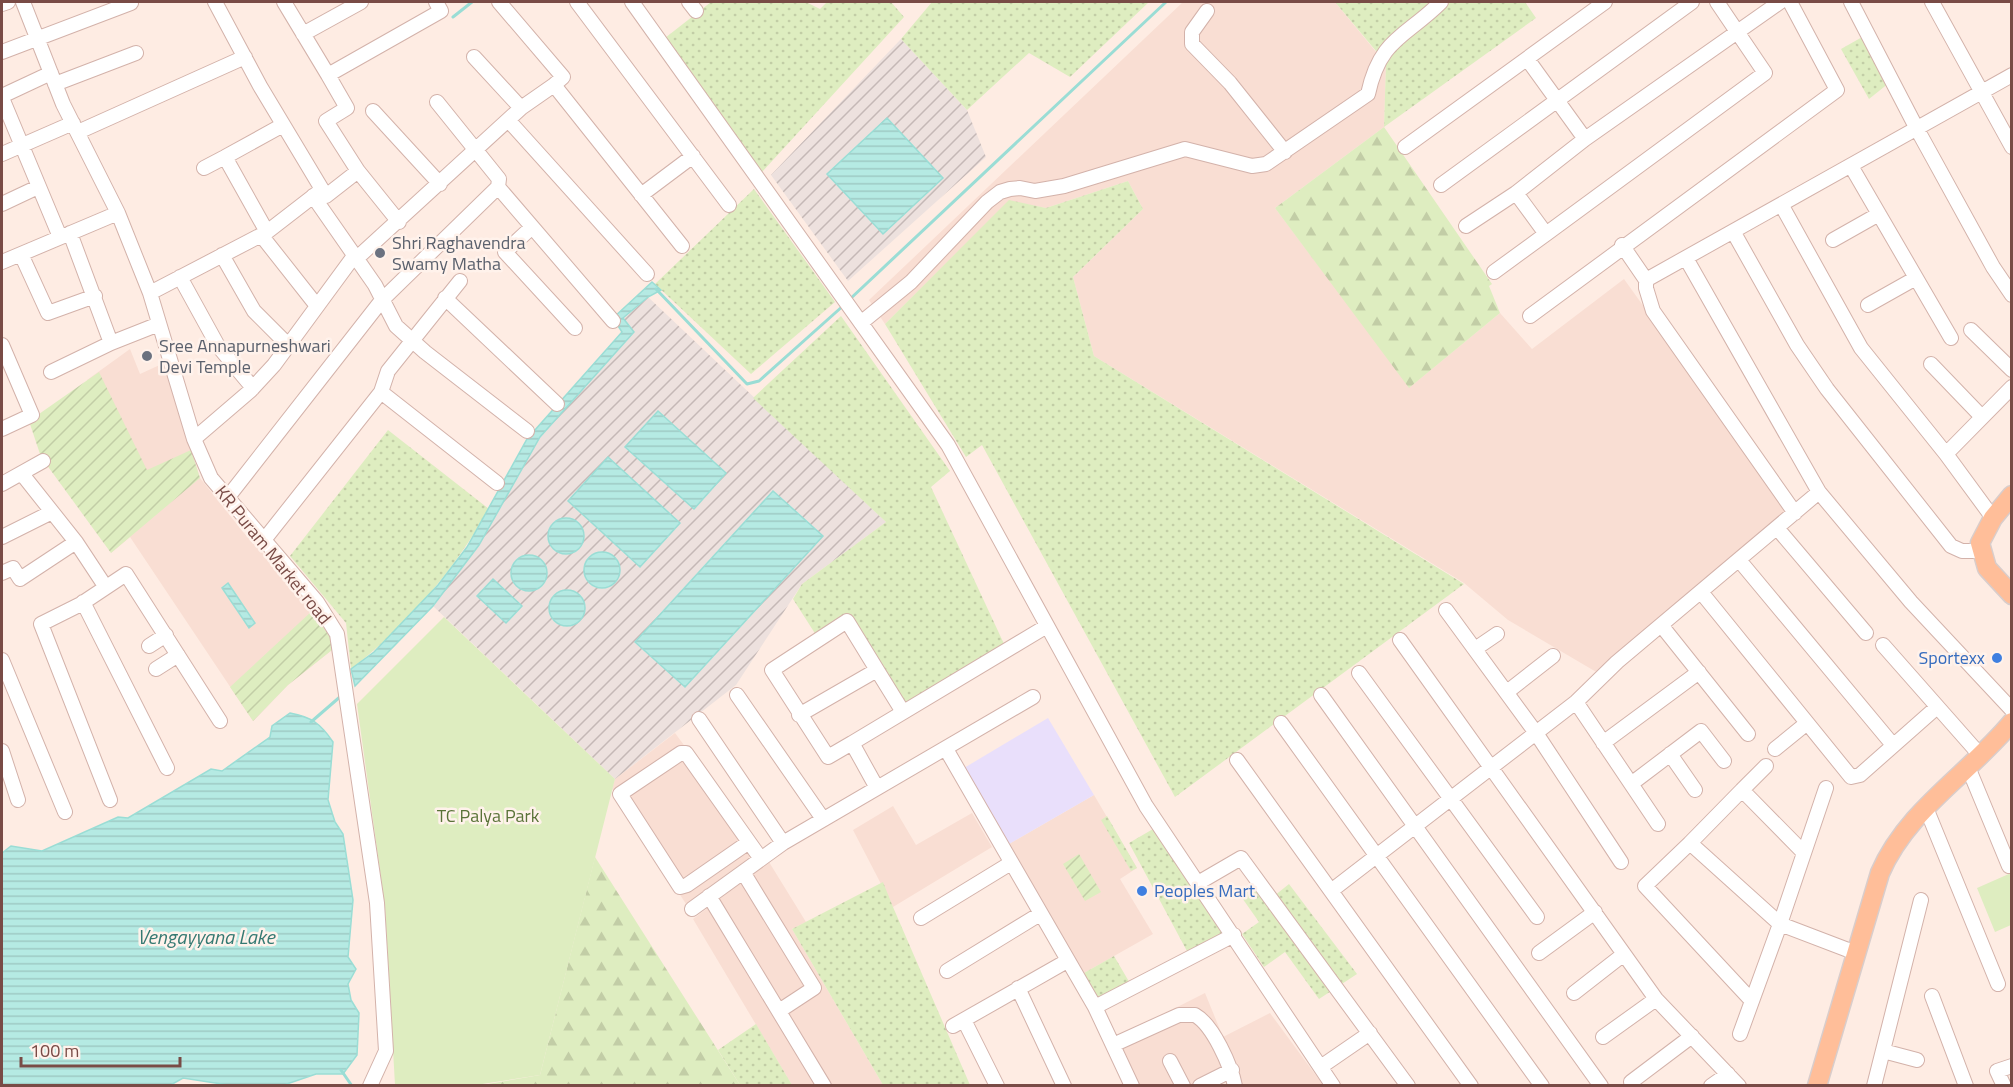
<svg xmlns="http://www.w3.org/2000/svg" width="2013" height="1087" font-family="'Titillium Web',sans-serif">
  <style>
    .residential { fill: #f9ded3 }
    .industrial { fill: url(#industrial-furrows) }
    .education { fill: #e9dffb }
    .grass { fill: url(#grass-dots) }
    .forest { fill: url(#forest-firs) }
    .park { fill: #deedc0 }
    .garden { fill: url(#garden-furrows) }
    .water { fill: url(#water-rules); stroke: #9addd5; stroke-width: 1.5 }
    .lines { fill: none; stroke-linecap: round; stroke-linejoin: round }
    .stream { stroke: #9addd5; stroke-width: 3 }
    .minor-casing { stroke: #d3b2aa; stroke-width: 16 }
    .major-casing { stroke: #d9cdcb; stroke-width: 21 }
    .minor { stroke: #fff; stroke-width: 14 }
    .major { stroke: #ffbe99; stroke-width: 18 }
    .worship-dot { fill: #6b7280; stroke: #fff2eb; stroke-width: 2 }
    .shop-dot { fill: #3f7fe0; stroke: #fff2eb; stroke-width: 2 }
    .labels { text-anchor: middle; stroke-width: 5; stroke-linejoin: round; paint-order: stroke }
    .worship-label { font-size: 18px; fill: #5b616d; stroke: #fff2eb; text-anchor: start }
    .street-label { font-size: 18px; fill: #794b46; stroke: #fff2eb }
    .shop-label { font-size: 18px; fill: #366cbe; stroke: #fff2eb; text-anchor: end }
    .park-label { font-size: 18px; fill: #5a7338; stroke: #fff2eb }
    .water-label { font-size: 20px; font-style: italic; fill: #357972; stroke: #fff2eb }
  </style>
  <defs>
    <pattern id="industrial-furrows" width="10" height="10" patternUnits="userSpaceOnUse" patternTransform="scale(1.5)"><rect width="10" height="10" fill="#ede1de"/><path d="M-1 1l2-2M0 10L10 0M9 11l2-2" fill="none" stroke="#c5b8b6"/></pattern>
    <pattern id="grass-dots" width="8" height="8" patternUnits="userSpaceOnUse" patternTransform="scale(1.5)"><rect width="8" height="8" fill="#deedc0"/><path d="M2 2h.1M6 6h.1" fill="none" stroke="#c2cda6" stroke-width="1.8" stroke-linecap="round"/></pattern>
    <pattern id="forest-firs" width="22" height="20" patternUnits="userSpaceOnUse" patternTransform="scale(1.5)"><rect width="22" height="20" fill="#deedc0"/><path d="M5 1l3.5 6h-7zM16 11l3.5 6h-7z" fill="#c2cda6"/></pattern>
    <pattern id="garden-furrows" width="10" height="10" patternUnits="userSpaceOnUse" patternTransform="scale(1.5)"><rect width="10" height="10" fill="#deedc0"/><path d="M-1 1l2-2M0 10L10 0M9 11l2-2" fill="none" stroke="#c2cda6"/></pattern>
    <pattern id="water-rules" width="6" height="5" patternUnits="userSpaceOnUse" patternTransform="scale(1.5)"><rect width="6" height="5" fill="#b5eae3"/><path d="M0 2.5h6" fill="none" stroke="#9fcac4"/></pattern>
  </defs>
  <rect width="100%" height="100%" fill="#feece3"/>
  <path class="residential" d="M1183 2H1335L1386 64 1384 127 1275 208 1410 387 1500 313 1532 349 1624 279 1791 512 1598 673 1508 620 1464 583 1094 356 1073 277 1143 209 1128 181 1046 208 1009 201 885 324 869 300Z
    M130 349 140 374 164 363 200 478 243 532 291 584 330 637 332 650 288 685 253 721 130 537 111 553 87 380Z
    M675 733 761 849 686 904 612 789 615 779Z
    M1094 795 1137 868 1120 879 1153 934 1084 973 1009 844Z
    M893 806 916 845 972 813 992 847 893 907 853 830Z
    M769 862 806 922 792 929 883 1085H792L693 919Z
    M1205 993 1223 1037 1270 1013 1323 1085H1234L1232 1075 1210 1085H1140L1116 1038Z"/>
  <path class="industrial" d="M901 39 967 110 986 157 848 281 771 175Z
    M648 297 886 522 802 584 736 685 615 779 433 606 479 545 540 437 634 332 623 319Z"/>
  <path class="education" d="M1048 718 1094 795 1009 844 964 768Z"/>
  <path class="grass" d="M711 2H806L820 9 827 2H891L904 17 762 172 665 38Z
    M932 2H1149L1070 77 1029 53 967 110 901 39Z
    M1335 2H1525L1536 18 1384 127 1386 63Z
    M1864 36 1889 83 1869 99 1841 49Z
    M1128 181 1143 209 1073 277 1094 356 1464 584 1175 797 982 445 966 457 885 324 1009 200 1046 208Z
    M754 189 835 302 751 374 655 284Z
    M841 316 950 471 931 487 1005 646 903 707 849 615 816 635 793 599 802 584 886 522 753 398Z
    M388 430 489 509C453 571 408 625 351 669L346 623 290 556Z
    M1107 816 1137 868 1131 871 1101 820Z
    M1153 829 1228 933 1188 953 1129 843Z
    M1262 881 1274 896 1289 884 1357 974 1319 999 1285 952 1264 967 1242 934 1259 922 1240 895Z
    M883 882 893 907 970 1085H883L792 929Z
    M1114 956 1131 985 1100 1002 1084 973Z
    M756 1024 792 1085H740L718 1050Z"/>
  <path class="forest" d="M1384 127 1492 284 1489 286 1500 313 1409 388 1275 208Z
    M595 857 740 1085 476 1086 540 1075Z"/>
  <path class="park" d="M444 617 615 779 540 1075 476 1085H395L385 907 357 704Z
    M2011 873V925L1995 932 1977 888Z"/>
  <path class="garden" d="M99 372 147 470 191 450 200 478 111 553 41 457 29 421Z
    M312 611 330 637 332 650 288 685 253 721 230 687Z
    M1079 854 1101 892 1085 901 1063 864Z"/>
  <path class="water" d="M887 118 943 178 883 234 827 174Z
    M652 282 661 290 648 297 623 318 634 332 540 437 479 545 433 606 355 686 351 669 374 652 438 585 467 547 527 439 622 332 613 318Z
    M658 411 726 473 694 509 625 447Z
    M608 457 680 523 640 567 568 501Z
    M773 491 823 536 685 687 635 642Z
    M548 536a18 18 0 1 1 36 0a18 18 0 1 1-36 0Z
    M584 570a18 18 0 1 1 36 0a18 18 0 1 1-36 0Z
    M511 573a18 18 0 1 1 36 0a18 18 0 1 1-36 0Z
    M493 579 522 606 506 623 477 596Z
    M228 583 255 623 249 628 222 588Z
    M549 608a18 18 0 1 1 36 0a18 18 0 1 1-36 0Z
    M290 713C312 717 321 724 333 742L328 800 335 822 343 834 353 900 348 957 356 969 348 984 351 1000 359 1013 357 1055 343 1074H316L284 1085H228L183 1078 169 1086 2 1085V853L11 846 42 851 118 817 128 818 211 769 222 771 270 737 272 726Z"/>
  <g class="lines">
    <path class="stream" d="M453 17 472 2
      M656 289 747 384 759 381 844 305
      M849 300 1166 2
      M311 722 341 696
      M341 1070 352 1086"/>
    <defs>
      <path id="minor" d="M23 2 63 104 118 213
        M215 2 260 86 326 196 358 171 399 222
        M284 2 328 75 441 11 436 2
        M499 2 563 77 554 85
        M577 2 729 205
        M632 2 948 445 1146 806 1333 1086
        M689 2 696 11
        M1851 2 1917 129 1993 267 2012 295
        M1932 2 2012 147
        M2 4 8 2
        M1207 11 1192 32V44L1230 83 1285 152
        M303 34 361 2
        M2 52 131 3
        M474 57 521 108
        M1528 60 1585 139
        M328 75 347 108 326 121 358 171
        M55 84 136 53
        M2 96 51 73
        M2 98 60 237
        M373 111 440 184
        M509 121 647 274
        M78 132 245 57
        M1405 147 1605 2
        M2 154 73 123
        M1851 166 1951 338
        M204 168 225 157
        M1441 185 1692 2
        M498 187 613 321
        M1516 193 1585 139 1780 2
        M641 195 693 156
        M313 196 375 285 396 326 425 352 527 431
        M2 204 38 187
        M1782 206 1861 348 1946 454 1993 518
        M1466 226 1516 193 1546 234 1494 272
        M532 227 505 252 575 328
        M267 232 225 157 283 125
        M70 233 111 343 159 324
        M1734 233 1797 345 1827 389 1951 546 1962 551H1981
        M1546 234 1765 73 1717 2
        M261 235 317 306
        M1833 240 1879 214
        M1622 245 1646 280 2012 75
        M21 254 48 313 95 296
        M222 255 254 311 288 345
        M356 259 521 108 554 85 682 246
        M1687 260 1819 492 1911 602 2012 710
        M2 262 118 213 150 293 194 439 211 478 317 602 337 634 377 903 386 1051 370 1086
        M180 277 218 346 253 388
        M1646 280V288L1653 311 1795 513
        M150 293 267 232 320 191
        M445 298 557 404
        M1868 305 1916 278
        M1530 316 1837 90 1790 2
        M862 322 911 282 987 202 1000 192 1010 189 1020 188 1035 191 1064 186 1185 149 1252 166 1266 164 1368 94C1380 38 1406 37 1441 2
        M1971 330 2012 370
        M2 345 32 415 2 429
        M1931 364 1982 417
        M51 372 111 343
        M381 392 388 371 460 281
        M194 439 250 391 274 365 354 256
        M1946 454 2012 387
        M22 474 76 542 105 586
        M2 484 43 461
        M228 497 382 300 498 187 499 179 437 102
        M1777 528 1866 633
        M2 537 52 512
        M264 540 381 392 497 483
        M1739 560 1893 745
        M2 573 13 568 20 579 76 542
        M1701 592 1851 777 1860 775 1937 707
        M83 602 167 768
        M1446 610 1536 733 1621 862
        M1661 625 1748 734
        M1400 640 1656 999 1739 1086
        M1883 645 1980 755
        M149 646 166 635
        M1475 649 1497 634
        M2 660 65 812
        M156 669 178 655
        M877 670 903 712
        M1359 673 1537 917
        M1507 692 1553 656
        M737 695 823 819
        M1321 695 1601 1086
        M1576 702 1658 824
        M799 715 877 670 847 621 772 670 828 757 852 743
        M699 719 783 843
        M1281 723 1542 1086
        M1603 743 1699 672
        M946 749 1095 1007 1132 1086
        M1775 749 1807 723
        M2 751 18 800
        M1670 754 1695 790
        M1237 760 1471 1086
        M1968 767 2009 866
        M1631 784 1701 731 1724 761
        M877 788 852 743 1047 626
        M1742 790 1766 766
        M110 800 41 624 81 604 126 574 220 721
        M1926 808 1998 984
        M749 842 687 885 680 887 620 794 681 753H686L761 859
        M1690 843 1645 886 1752 1001
        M1804 853 1742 790 1690 843 1780 924 1826 788
        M743 872 814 988 779 1011
        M1198 883 1241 858 1408 1086
        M1331 891 1576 702 1617 662 1819 492
        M709 896 824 1086
        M692 909 783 843 1033 697
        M921 918 1011 863
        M1539 953 1595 912
        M947 971 1040 914
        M1018 988 1064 1086
        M1574 993 1624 954
        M1932 996 1966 1086
        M1095 1007 1234 935
        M964 1020 997 1086
        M953 1026 1067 961
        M1740 1034 1780 924 1856 953
        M1603 1037 1656 999
        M1113 1045 1179 1015H1195C1213 1025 1231 1066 1235 1086
        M1883 1051 1917 1060
        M1170 1061 1183 1086
        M1322 1066 1370 1033
        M1631 1082 1692 1036
        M1200 1086 1232 1070
        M1711 1086 1728 1074
        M1874 1086 1921 900
        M2004 1086 1997 1071 2012 1066"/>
      <path id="major" d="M2012 495 1993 518 1980 543 1987 568 2012 595
        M1817 1086 1880 873C1907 810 1969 774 2012 722"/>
    </defs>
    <use href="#minor" class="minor-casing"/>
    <use href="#major" class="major-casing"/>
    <use href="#minor" class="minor"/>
    <use href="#major" class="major"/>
  </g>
  <g class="worship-dot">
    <circle cx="380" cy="253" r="6"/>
    <circle cx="147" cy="356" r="6"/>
  </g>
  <g class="shop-dot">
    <circle cx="1997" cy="658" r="6"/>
    <circle cx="1142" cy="891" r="6"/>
  </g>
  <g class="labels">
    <g class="worship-label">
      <text x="392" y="249">Shri Raghavendra<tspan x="392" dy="21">Swamy Matha</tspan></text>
      <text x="159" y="352">Sree Annapurneshwari<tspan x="159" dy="21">Devi Temple</tspan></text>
    </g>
    <g class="street-label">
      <text transform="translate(273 555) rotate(51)" y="6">KR Puram Market road</text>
    </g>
    <g class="shop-label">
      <text x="1985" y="664">Sportexx</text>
      <text x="1154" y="897" text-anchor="start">Peoples Mart</text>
    </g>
    <g class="park-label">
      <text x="488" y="822">TC Palya Park</text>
    </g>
    <g class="water-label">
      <text x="206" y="944">Vengayyana Lake</text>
    </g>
  </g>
  <rect width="2013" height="1087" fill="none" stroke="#794b46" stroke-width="6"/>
  <path d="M21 1057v9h159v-9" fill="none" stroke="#794b46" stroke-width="3"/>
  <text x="30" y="1057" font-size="18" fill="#794b46" stroke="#fff2eb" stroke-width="4.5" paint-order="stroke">100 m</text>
</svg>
